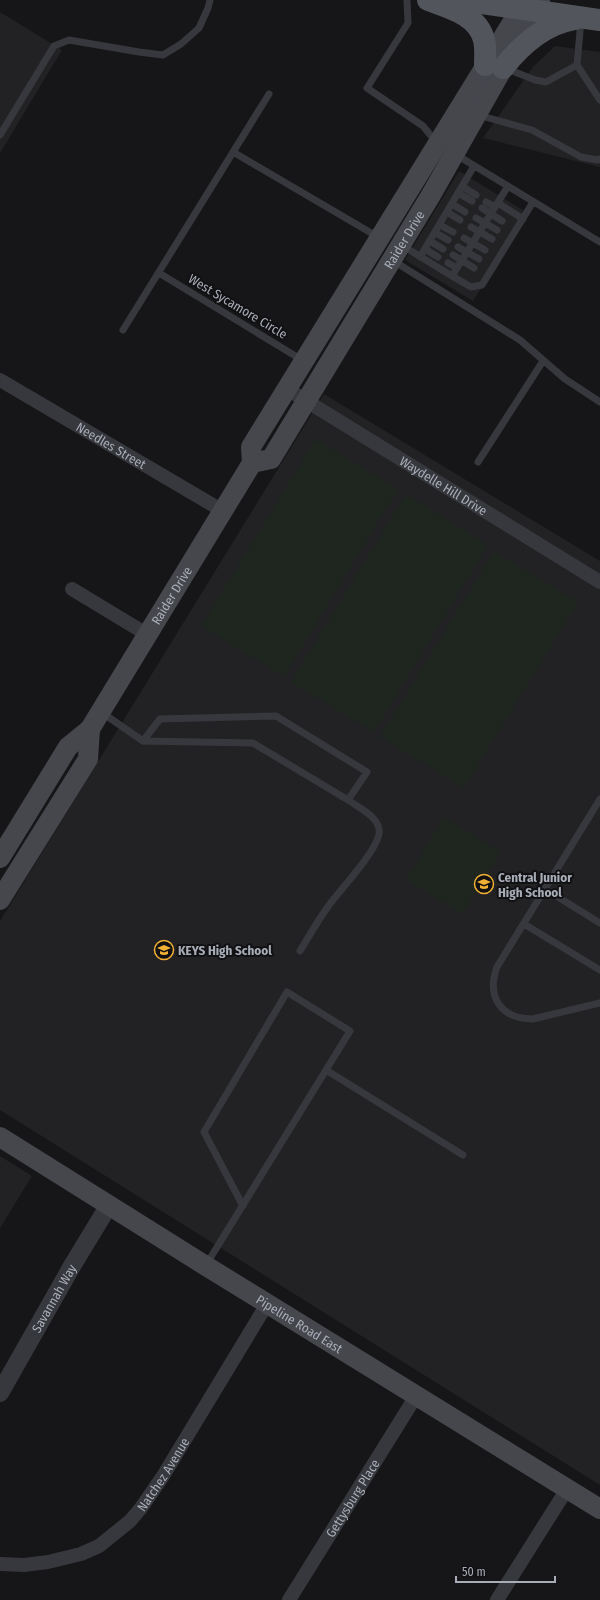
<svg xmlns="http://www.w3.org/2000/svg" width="600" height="1600" font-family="'Fira Sans Condensed',sans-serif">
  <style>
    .built { fill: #222225 }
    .green { fill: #1e261f }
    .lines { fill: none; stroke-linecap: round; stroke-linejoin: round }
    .service { stroke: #37383d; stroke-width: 7 }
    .minor { stroke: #37383d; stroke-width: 14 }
    .tertiary { stroke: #37383d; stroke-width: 18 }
    .secondary { stroke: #45474d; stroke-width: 20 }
    .primary { stroke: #53555c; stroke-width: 22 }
    .labels { text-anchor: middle; stroke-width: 4; stroke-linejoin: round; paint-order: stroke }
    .street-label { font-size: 13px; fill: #a8adb8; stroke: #111113 }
    .poi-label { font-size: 13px; font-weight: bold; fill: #a8adb8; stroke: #111113; text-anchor: start }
  </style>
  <rect width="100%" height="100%" fill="#161618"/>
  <path class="built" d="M0 12 62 50 0 153Z
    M555 46 600 52V167L483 138 533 67Z
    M459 171 529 214 473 301 405 260Z
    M324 394 600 561V1485L0 1110V921Z
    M0 1156 32 1176 0 1228Z"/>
  <path class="green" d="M316 439 398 489 284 677 201 626Z
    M406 494 488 545 374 732 291 682Z
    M494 551 578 602 464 788 380 737Z
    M444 817 501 852 462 914 406 880Z"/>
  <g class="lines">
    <path class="service" d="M407 0 408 23 367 88 423 126 436 142
      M577 65 600 100
      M505 68 535 80 546 82 577 65 581 20
      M478 115 532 130 581 157 598 160 600 159
      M0 135 54 46 69 40 139 52 163 55 181 44 199 28 208 8 210 0
      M233 152 378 237
      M455 154 600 242
      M463 187 476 195
      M458 193 472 201
      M486 202 495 207
      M498 203 523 219
      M452 204 465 212
      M482 208 502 221
      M447 212 460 220
      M476 218 497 230
      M440 225 453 232
      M471 227 492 239
      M436 233 448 240
      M464 238 485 250
      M430 241 443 249
      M403 246 452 276 508 186
      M458 247 479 259
      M425 249 438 257
      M453 255 474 268
      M420 257 474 166
      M392 260 520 340 565 379 600 402
      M448 263 457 268
      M159 273 302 360
      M452 276 471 287 482 285 533 202
      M123 330 269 94
      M478 462 543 361
      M101 712 143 741 253 743 348 800 367 772 276 716 160 719 143 741
      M600 799 497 967C486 997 501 1019 533 1019L600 1003
      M545 889 600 923
      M524 924 600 970
      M300 951C310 935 319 918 330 904 340 890 383 845 379 829 377 816 358 807 348 800
      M326 1070 463 1155
      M206 1265C254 1187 302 1109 350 1031L287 992 204 1132 243 1206"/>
    <g class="minor">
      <path id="s1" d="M0 380 223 511"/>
      <path id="s2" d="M287 389 600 582"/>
      <path d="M72 589 148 635"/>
      <path id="s3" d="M0 1564 24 1565 48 1562 81 1554 99 1546 130 1521 141 1508 163 1476 267 1304"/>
      <path id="s4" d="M289 1600 416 1396"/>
      <path d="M497 1600 567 1489"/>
    </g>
    <path class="tertiary" id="s5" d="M0 1393 72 1266 109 1205"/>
    <g class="secondary">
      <path id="s6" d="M252 463 271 459 431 195 503 68 538 11 540 0"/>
      <path id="s7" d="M0 858 68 747 90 729 252 463 251 447 526 0"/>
      <path d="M0 900 88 759 90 729"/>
      <path id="s8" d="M0 1137 206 1266 600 1509"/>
    </g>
    <path class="primary" d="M428 0C450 8 478 15 484 40 486 48 485 57 485 65
      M461 0 600 20
      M503 68C521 45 545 24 575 19"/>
  </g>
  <defs>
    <symbol id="school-ring" viewBox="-11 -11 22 22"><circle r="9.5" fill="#111113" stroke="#f2b134" stroke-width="1.5"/><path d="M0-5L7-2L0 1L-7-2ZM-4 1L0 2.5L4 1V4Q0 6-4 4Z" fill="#f2b134"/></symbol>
  </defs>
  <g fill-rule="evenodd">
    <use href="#school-ring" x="473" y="873" width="22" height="22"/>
    <use href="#school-ring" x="153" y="939" width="22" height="22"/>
  </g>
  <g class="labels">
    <g class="street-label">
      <text dy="5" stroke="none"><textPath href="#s6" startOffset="276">Raider Drive</textPath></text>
      <text transform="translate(238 306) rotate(31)" y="5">West Sycamore Circle</text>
      <text dy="5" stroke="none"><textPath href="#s1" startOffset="129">Needles Street</textPath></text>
      <text dy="5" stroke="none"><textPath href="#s2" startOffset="184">Waydelle Hill Drive</textPath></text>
      <text dy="5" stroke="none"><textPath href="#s7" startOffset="315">Raider Drive</textPath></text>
      <text dy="5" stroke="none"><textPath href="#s5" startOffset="109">Savannah Way</textPath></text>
      <text dy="5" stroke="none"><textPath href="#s8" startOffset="353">Pipeline Road East</textPath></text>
      <text dy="5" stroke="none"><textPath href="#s3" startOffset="199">Natchez Avenue</textPath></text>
      <text dy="5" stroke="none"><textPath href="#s4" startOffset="120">Gettysburg Place</textPath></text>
    </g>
    <g class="poi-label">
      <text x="498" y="882">Central Junior<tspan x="498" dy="15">High School</tspan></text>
      <text x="178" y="955">KEYS High School</text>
    </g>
  </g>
  <path d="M456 1576v6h99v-6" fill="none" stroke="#a8adb8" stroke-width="2"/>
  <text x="462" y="1576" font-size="12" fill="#a8adb8" stroke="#111113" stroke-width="3" paint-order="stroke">50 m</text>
</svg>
